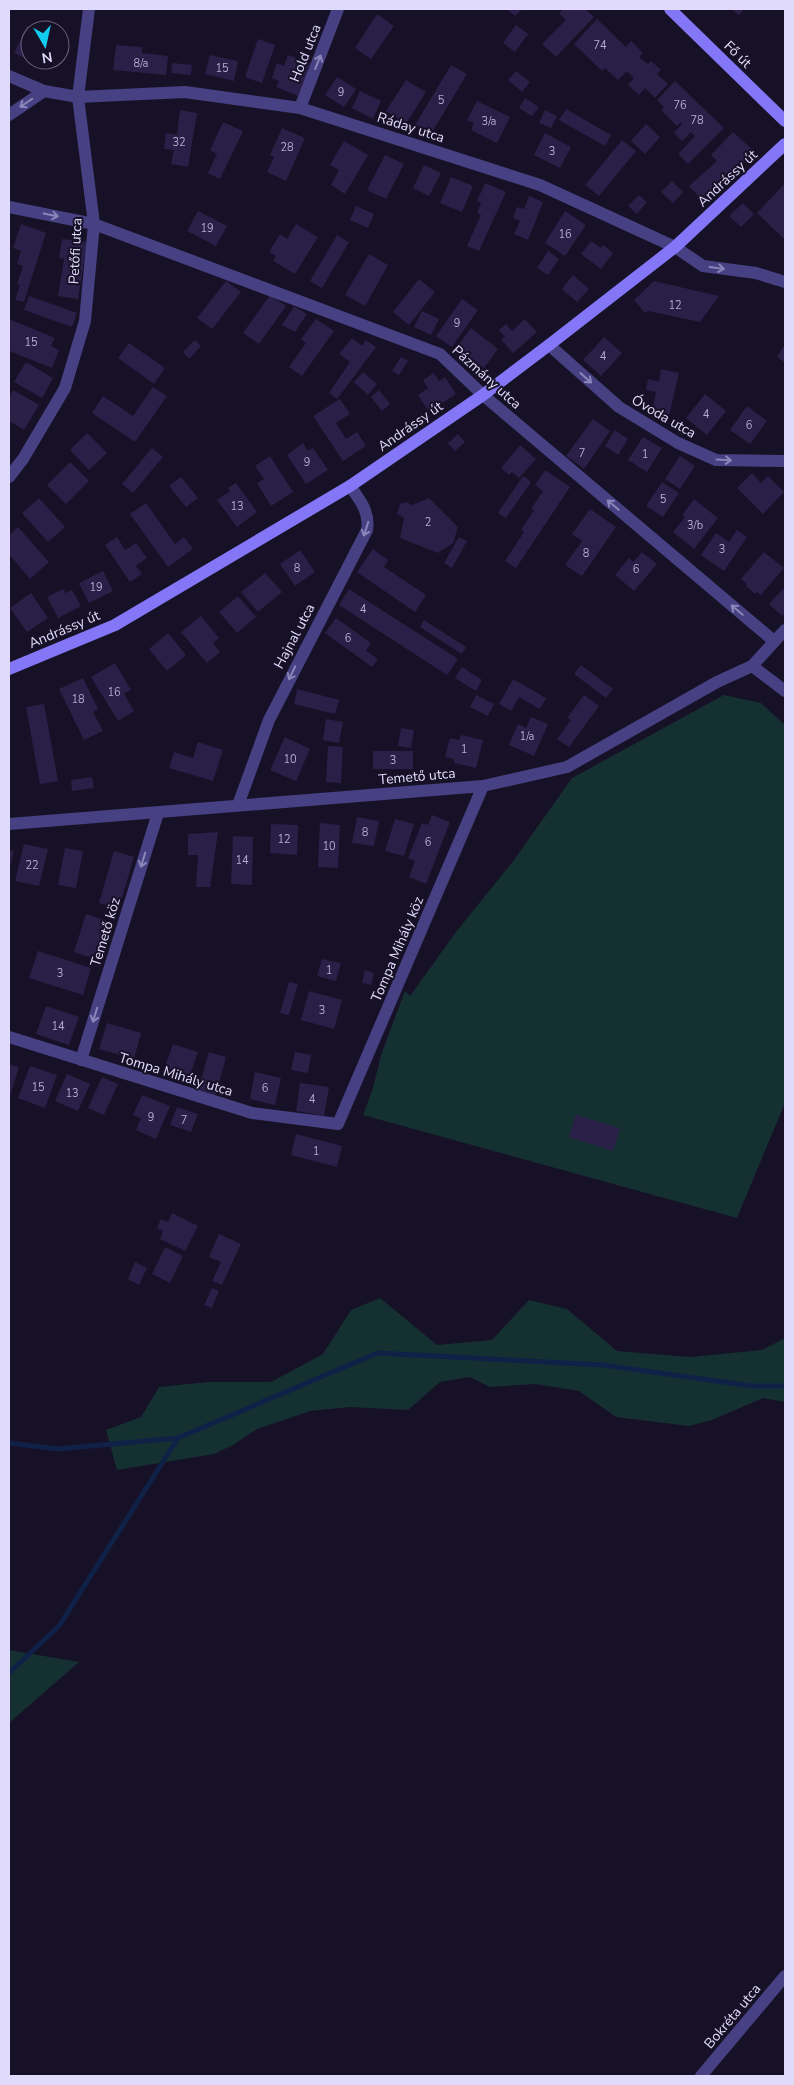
<svg xmlns="http://www.w3.org/2000/svg" width="794" height="2085" font-family="'Nunito Sans',sans-serif">
  <style>
    .green { fill: #153031 }
    .lines { fill: none; stroke-linecap: round; stroke-linejoin: round }
    .stream { stroke: #102148; stroke-width: 5 }
    .building { fill: #291f47 }
    .minor { stroke: #474083; stroke-width: 12 }
    .secondary { stroke: #8377f7; stroke-width: 12 }
    .oneway { stroke: #8c85ba }
    .labels { text-anchor: middle; stroke-width: 4; stroke-linejoin: round; paint-order: stroke }
    .number-label { font-size: 11px; fill: #b2abd0 }
    .street-label { font-size: 14px; fill: #e0dafd; stroke: #171127 }
  </style>
  <rect width="100%" height="100%" fill="#171127"/>
  <path class="green" d="M724 695 761 703 785 725V1103L737 1218 363 1115 373 1088 381 1055 405 991 410 996 456 932 514 860 572 778Z
    M380 1298 437 1345 492 1340 529 1300 567 1309 617 1351 691 1357 762 1350 785 1338V1402L763 1398 712 1420 689 1426 616 1417 579 1391 535 1384 490 1387 470 1377 440 1382 408 1410 350 1407 310 1411 257 1429 233 1445 214 1454 117 1470 106 1430 141 1417 159 1387 208 1382H271L323 1354 351 1310Z
    M9 1650 79 1662 9 1723Z"/>
  <g class="lines">
    <path class="stream" d="M9 1443 58 1449 178 1438
      M9 1673 59 1626 178 1438 377 1353 603 1365 752 1386H785"/>
  </g>
  <path class="building" d="M507 9H522L515 16Z
    M563 9H585L594 17 556 57 542 44 566 20 559 13Z
    M731 9H744L739 15Z
    M377 14 394 26 371 59 355 48Z
    M597 19 626 47 631 41 643 53 639 57 648 64 651 61 661 70 657 74 668 84 655 98 645 88 639 95 628 85 634 78 627 71 618 80 605 68 602 71 574 44Z
    M516 25 528 34 515 52 503 43Z
    M27 26 36 30H30V60H43L41 65 14 53Z
    M258 39 275 45 262 83 245 77Z
    M116 45 142 47V53L168 56 166 75 113 70Z
    M210 55 238 61 234 81 205 74Z
    M288 55 310 63 307 72H309L298 96 276 87 279 81 272 78 277 63 284 66Z
    M172 63 192 65 191 75 171 73Z
    M451 65 467 74 431 134 415 125Z
    M516 71 530 82 522 92 508 80Z
    M337 77 356 89 344 107 325 95Z
    M406 80 426 92 406 124 386 111Z
    M675 81 724 128 688 164 678 154 695 136 691 132 682 141 674 133 682 124 681 122 677 126 661 110 664 107 657 100Z
    M360 91 381 101 373 119 352 108Z
    M525 98 539 107 532 116 519 108Z
    M477 101 510 117 497 143 471 130 474 123 467 120Z
    M566 109 611 135 605 146 559 120Z
    M180 110 197 113 188 167 171 164 174 150 164 149 166 133 177 135Z
    M545 110 557 116 551 128 539 123Z
    M223 122 243 131 220 179 208 173 217 154 210 150Z
    M646 124 660 137 645 154 631 141Z
    M282 128 305 138 286 181 267 172 274 157 270 155Z
    M733 132 755 152 702 200 689 186 717 161 711 155Z
    M545 133 571 147 560 168 534 155Z
    M622 140 636 151 599 196 585 185Z
    M344 141 368 155 345 194 331 185 339 170 330 165Z
    M385 155 404 164 386 199 367 190Z
    M424 165 441 173 429 196 413 188Z
    M451 177 473 186 462 212 440 203Z
    M672 181 683 192 673 203 661 192Z
    M485 183 506 192 479 251 467 246 481 215 477 213 481 203 477 201Z
    M785 183V240L757 213Z
    M639 195 647 202 637 214 628 206Z
    M529 196 543 202 528 240 514 234 520 221 513 218 517 207 524 209Z
    M743 203 754 214 741 227 729 216Z
    M356 206 374 214 368 228 350 220Z
    M198 211 227 226 216 246 187 231Z
    M565 211 586 225 565 256 545 243Z
    M21 224 46 233 24 302 15 300 20 285 17 284 23 266 17 264 21 251 13 248Z
    M296 224 318 237 295 274 273 261 276 256 269 252 280 234 287 239Z
    M337 235 349 242 322 288 310 281Z
    M62 239 87 242 78 299 58 296 64 259 59 258Z
    M591 241 601 248 603 245 613 253 601 269 581 254Z
    M548 251 559 259 548 275 537 268Z
    M369 254 388 265 365 306 345 295Z
    M573 275 589 289 577 302 562 289Z
    M419 279 435 292 409 325 393 312Z
    M226 281 241 292 212 329 197 318Z
    M654 281 719 296 700 322 648 311 645 313 634 300Z
    M270 295 286 306 259 344 243 333Z
    M29 296 77 313 72 327 24 310Z
    M462 299 478 310 452 347 436 336Z
    M294 306 307 314 295 332 282 325Z
    M422 311 439 319 431 335 414 327Z
    M9 319 55 338 51 346 59 350 52 368 9 351Z
    M316 319 334 331 302 376 289 367 306 343 301 339Z
    M525 319 537 332 513 353 501 339 505 337 499 330 506 324 512 331Z
    M471 328 498 349 484 368 456 348Z
    M604 337 622 353 601 376 583 360Z
    M352 338 362 346 366 340 376 347 337 399 329 393 350 362 339 354Z
    M195 340 201 346 189 359 183 352Z
    M129 343 165 368 154 384 118 358Z
    M785 344V363L777 357Z
    M401 357 408 361 399 375 392 371Z
    M26 362 53 378 42 398 14 382Z
    M661 369 679 373 668 420 651 416 656 392 646 390 648 379 659 382Z
    M363 372 377 384 368 395 354 382Z
    M434 373 439 381 445 377 456 394 429 412 418 395 428 388 423 380Z
    M153 387 167 396 135 442 92 413 103 396 133 416Z
    M13 390 39 405 24 430 9 421V398Z
    M379 390 390 404 382 411 371 397Z
    M705 394 726 411 707 435 686 418Z
    M340 399 350 414 336 423 346 439 357 432 366 446 343 461 313 416Z
    M747 406 767 421 750 444 730 430Z
    M593 419 610 431 584 469 566 456Z
    M615 430 628 439 618 455 605 446Z
    M87 433 107 453 89 470 70 450Z
    M458 434 465 442 455 451 448 443Z
    M643 437 662 448 647 472 628 460Z
    M303 443 308 451 313 448 328 470 306 484 287 455Z
    M520 445 536 459 519 478 512 472 509 475 501 468Z
    M152 448 163 457 133 493 122 484Z
    M270 456 293 492 271 506 257 483 264 479 255 466Z
    M680 456 695 466 680 489 665 479Z
    M70 462 89 481 66 504 47 485Z
    M545 470 570 487 516 568 505 561 524 532 521 530 534 510 531 509 543 491 535 485Z
    M752 473 761 483 768 476 784 492 763 514 737 488Z
    M523 476 531 482 506 518 498 513Z
    M181 477 198 498 186 507 169 486Z
    M662 482 679 493 663 517 646 506Z
    M236 483 257 512 237 527 217 500 230 491 228 488Z
    M39 498 65 527 48 542 22 513Z
    M429 498 458 527 453 543 438 553 400 538 404 518 397 514 400 504 407 502 412 505Z
    M694 499 718 518 694 549 673 532 685 517 682 515Z
    M146 503 175 544 184 537 193 549 168 567 130 514Z
    M590 509 616 527 582 576 565 565 582 541 572 534Z
    M18 527 49 562 30 579 9 554V535Z
    M737 530 747 537 724 571 701 555 716 533 729 542Z
    M117 537 125 550 136 543 147 558 136 566 142 574 130 582 105 545Z
    M459 537 467 541 452 568 444 563Z
    M373 549 388 560 384 567 426 595 415 612 357 572Z
    M300 550 315 572 295 586 280 564Z
    M642 552 657 564 634 591 615 575 629 558 633 562Z
    M764 552 784 568 761 595 757 592 755 594 746 586 747 584 741 579Z
    M103 571 113 591 89 603 79 583Z
    M265 573 282 592 258 612 241 592Z
    M785 587V613L782 616 769 604Z
    M63 589 65 593 72 590 81 606 58 618 47 597Z
    M349 589 458 659 447 675 339 605Z
    M31 593 48 618 27 632 10 608Z
    M238 596 256 617 237 633 219 612Z
    M201 616 219 638 213 643 220 652 207 663 181 632Z
    M336 618 371 643 366 651 378 659 372 667 325 633Z
    M424 620 466 647 462 654 420 627Z
    M168 633 186 655 167 671 149 649Z
    M115 663 131 690 124 694 134 711 118 721 91 677Z
    M581 665 613 689 606 698 574 674Z
    M462 667 482 680 476 691 455 678Z
    M83 678 98 709 93 712 103 731 84 740 59 689Z
    M513 679 546 698 540 709 519 697 511 711 499 704Z
    M297 689 339 700 335 714 294 704Z
    M476 695 494 704 488 716 470 707Z
    M584 695 599 706 569 747 557 739 571 720 567 718Z
    M44 704 58 781 40 784 26 707Z
    M531 717 548 724 534 756 509 745 518 724 526 728Z
    M326 719 343 722 339 743 323 740Z
    M401 728 414 730 411 748 398 746Z
    M461 735 483 740 476 768 454 763V759L445 757 450 738 459 740Z
    M285 737 310 749 296 781 270 770Z
    M198 742 223 750 213 781 169 768 174 752 193 758Z
    M328 746 343 747 341 783 326 782Z
    M373 751H413V769H373Z
    M92 777 94 788 72 791 71 780Z
    M432 815 450 822 426 884 409 877 415 861 408 858 422 823 428 825Z
    M357 817 379 821 374 846 352 843Z
    M395 819 414 824 404 856 385 851Z
    M320 823 340 825 338 868 318 867Z
    M271 824 298 825 297 855 270 853Z
    M218 832 210 887H196L198 855H188V834Z
    M233 836 253 837 252 885 231 884Z
    M24 844 48 849 39 886 15 881Z
    M65 848 83 851 76 888 58 885Z
    M9 850 14 851 9 870Z
    M114 851 134 857 119 908 99 903Z
    M86 914 110 922 98 960 74 952Z
    M38 951 91 968 83 995 29 978Z
    M322 959 341 963 336 981 317 976Z
    M365 970 374 973 371 985 362 983Z
    M289 982 298 984 289 1015 280 1013Z
    M309 991 342 1000 334 1029 301 1020Z
    M46 1006 79 1017 69 1045 36 1034Z
    M107 1023 141 1033 134 1059 99 1049Z
    M173 1044 198 1052 189 1078 164 1070Z
    M209 1052 226 1057 216 1095 198 1090Z
    M295 1052 311 1055 308 1073 291 1070Z
    M9 1064 19 1067 10 1096H9Z
    M30 1066 57 1075 45 1108 18 1098Z
    M255 1072 281 1078 275 1105 250 1099Z
    M67 1074 90 1084 78 1111 55 1101Z
    M102 1077 118 1084 104 1115 88 1108Z
    M300 1083 329 1087 324 1116 296 1111Z
    M142 1095 170 1106 156 1139 136 1130 141 1118 133 1115Z
    M177 1107 198 1114 191 1132 170 1125Z
    M576 1115 620 1128 613 1151 569 1137Z
    M296 1134 342 1146 337 1167 291 1155Z
    M172 1213 198 1226 185 1251 160 1239 163 1231 157 1228 161 1219 168 1222Z
    M219 1234 241 1244 222 1285 212 1281 221 1262 209 1257Z
    M165 1247 183 1256 170 1283 152 1274Z
    M135 1262 147 1268 139 1285 128 1279Z
    M212 1288 219 1291 212 1308 204 1305Z"/>
  <g class="lines">
    <path class="minor" d="M9 76 44 91 78 97 185 92 300 108 540 185 675 247 703 266 756 273 785 282
      M300 108 338 9
      M9 115 44 91
      M9 207 94 224 440 354 483 395 774 641
      M549 345 619 407 678 443 716 460 785 461
      M9 477 23 459 65 388 85 321 94 224 78 97 89 9
      M752 666 785 691
      M238 805 269 720 367 530C370 512 360 500 350 486
      M9 824 483 786 567 767 717 682 752 666 785 630
      M9 1037 252 1113 338 1124 483 786
      M81 1060 158 813
      M701 2076 785 1976"/>
    <path class="secondary" d="M670 9 785 121
      M9 669 115 625 350 486 483 395 549 345 675 247 785 144"/>
  </g>
  <defs><path id="oneway-shaft" d="M-6 0H5M1.5-3L5.5 0L1.5 3" fill="none" stroke-width="1.6" stroke-linecap="round" stroke-linejoin="round" transform="scale(1.25)"/></defs>
  <g class="oneway">
    <use href="#oneway-shaft" transform="translate(318 62) rotate(-68)"/>
    <use href="#oneway-shaft" transform="translate(26 103) rotate(146)"/>
    <use href="#oneway-shaft" transform="translate(51 215) rotate(11)"/>
    <use href="#oneway-shaft" transform="translate(717 268) rotate(8)"/>
    <use href="#oneway-shaft" transform="translate(586 378) rotate(42)"/>
    <use href="#oneway-shaft" transform="translate(724 460) rotate(3)"/>
    <use href="#oneway-shaft" transform="translate(613 505) rotate(-140)"/>
    <use href="#oneway-shaft" transform="translate(366 529) rotate(108)"/>
    <use href="#oneway-shaft" transform="translate(737 610) rotate(-140)"/>
    <use href="#oneway-shaft" transform="translate(292 673) rotate(116)"/>
    <use href="#oneway-shaft" transform="translate(143 860) rotate(107)"/>
    <use href="#oneway-shaft" transform="translate(95 1015) rotate(107)"/>
  </g>
  <g class="labels">
    <g class="number-label">
      <text x="600" y="49">74</text>
      <text x="141" y="67">8/a</text>
      <text x="222" y="72">15</text>
      <text x="341" y="96">9</text>
      <text x="441" y="104">5</text>
      <text x="680" y="109">76</text>
      <text x="697" y="124">78</text>
      <text x="489" y="125">3/a</text>
      <text x="179" y="146">32</text>
      <text x="287" y="151">28</text>
      <text x="552" y="155">3</text>
      <text x="207" y="232">19</text>
      <text x="565" y="238">16</text>
      <text x="675" y="309">12</text>
      <text x="457" y="327">9</text>
      <text x="31" y="346">15</text>
      <text x="603" y="360">4</text>
      <text x="706" y="418">4</text>
      <text x="749" y="429">6</text>
      <text x="582" y="457">7</text>
      <text x="645" y="458">1</text>
      <text x="307" y="466">9</text>
      <text x="663" y="503">5</text>
      <text x="237" y="510">13</text>
      <text x="428" y="526">2</text>
      <text x="695" y="529">3/b</text>
      <text x="722" y="553">3</text>
      <text x="586" y="557">8</text>
      <text x="297" y="572">8</text>
      <text x="636" y="573">6</text>
      <text x="96" y="591">19</text>
      <text x="363" y="613">4</text>
      <text x="348" y="642">6</text>
      <text x="114" y="696">16</text>
      <text x="78" y="703">18</text>
      <text x="527" y="740">1/a</text>
      <text x="464" y="753">1</text>
      <text x="290" y="763">10</text>
      <text x="393" y="764">3</text>
      <text x="365" y="836">8</text>
      <text x="284" y="843">12</text>
      <text x="428" y="846">6</text>
      <text x="329" y="850">10</text>
      <text x="242" y="864">14</text>
      <text x="32" y="869">22</text>
      <text x="329" y="974">1</text>
      <text x="60" y="977">3</text>
      <text x="322" y="1014">3</text>
      <text x="58" y="1030">14</text>
      <text x="38" y="1091">15</text>
      <text x="265" y="1092">6</text>
      <text x="72" y="1097">13</text>
      <text x="312" y="1103">4</text>
      <text x="151" y="1121">9</text>
      <text x="184" y="1124">7</text>
      <text x="316" y="1155">1</text>
    </g>
    <g class="street-label">
      <text transform="translate(305 53) rotate(-68)" y="5">Hold utca</text>
      <text transform="translate(738 54) rotate(44)" y="5">Fő út</text>
      <text transform="translate(411 127) rotate(18)" y="5">Ráday utca</text>
      <text transform="translate(727 178) rotate(-43)" y="5">Andrássy út</text>
      <text transform="translate(75 251) rotate(-87)" y="5">Petőfi utca</text>
      <text transform="translate(487 377) rotate(42)" y="5">Pázmány utca</text>
      <text transform="translate(664 416) rotate(30)" y="5">Óvoda utca</text>
      <text transform="translate(410 426) rotate(-35)" y="5">Andrássy út</text>
      <text transform="translate(64 629) rotate(-23)" y="5">Andrássy út</text>
      <text transform="translate(294 636) rotate(-62)" y="5">Hajnal utca</text>
      <text transform="translate(417 776) rotate(-5)" y="5">Temető utca</text>
      <text transform="translate(105 932) rotate(-73)" y="5">Temető köz</text>
      <text transform="translate(397 949) rotate(-67)" y="5">Tompa Mihály köz</text>
      <text transform="translate(176 1074) rotate(17)" y="5">Tompa Mihály utca</text>
      <text transform="translate(732 2016) rotate(-50)" y="5">Bokréta utca</text>
    </g>
  </g>
  <rect width="794" height="2085" fill="none" stroke="#e0dafd" stroke-width="20"/>
  <g transform="translate(45 45) rotate(171)"><circle r="24" fill="#171127" stroke="#67617d"/>
  <path d="M0-4L9 19L0 12L-9 19Z" fill="#12ccf0"/>
  <text y="-8" font-size="14" font-weight="bold" text-anchor="middle" fill="#e0dafd">N</text>
  </g>
</svg>
